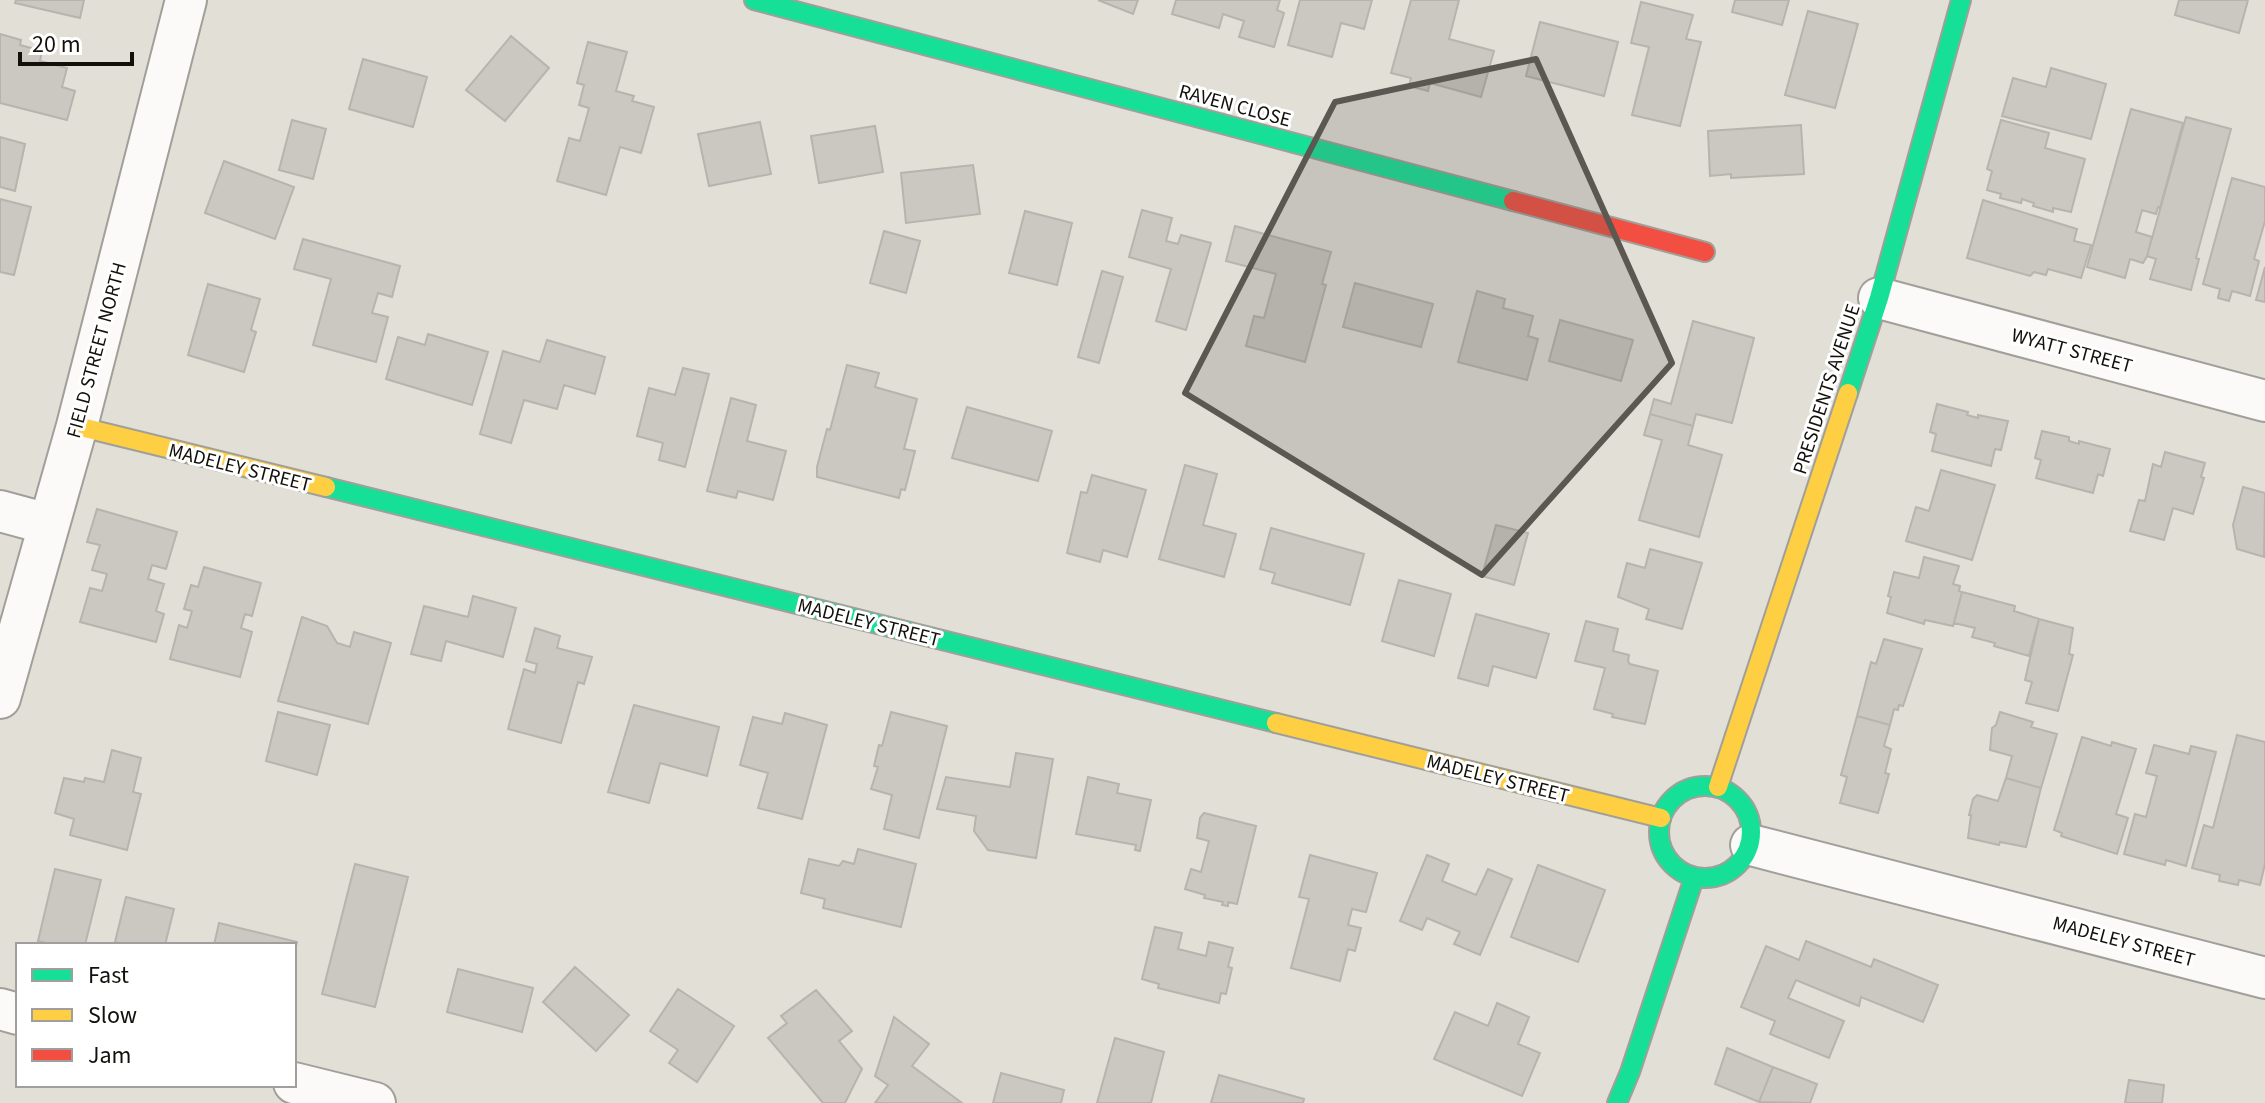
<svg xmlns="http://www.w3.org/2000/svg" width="2265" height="1103" font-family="'Source Sans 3',sans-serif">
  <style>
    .building { fill: #cbc8c2; stroke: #b7b4ad; stroke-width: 2 }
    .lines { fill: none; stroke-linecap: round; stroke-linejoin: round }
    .street-casing { stroke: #a19f99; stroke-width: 44 }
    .fast-casing { stroke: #a19f99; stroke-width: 22 }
    .slow-casing { stroke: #a19f99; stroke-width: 22 }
    .jam-casing { stroke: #a19f99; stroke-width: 22 }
    .street { stroke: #fbfaf9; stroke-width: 40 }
    .fast { stroke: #16e098; stroke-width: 18 }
    .slow { stroke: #ffcf43; stroke-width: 18 }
    .jam { stroke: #f24e42; stroke-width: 18 }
    .marked { fill: #5b5852; fill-opacity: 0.2; stroke: #5b5852; stroke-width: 6; stroke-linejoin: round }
    .labels { text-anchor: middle; stroke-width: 6; stroke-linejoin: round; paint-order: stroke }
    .street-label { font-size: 20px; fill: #12100b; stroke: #fff }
  </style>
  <rect width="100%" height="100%" fill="#e2dfd7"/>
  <path class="building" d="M16 0H84L80 18 15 3Z
    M1098 0H1138L1133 14Z
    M1176 0H1280L1277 10 1284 13 1274 47 1239 37 1244 21 1223 14 1219 28 1172 14Z
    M1300 0H1372L1364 29 1341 23 1332 57 1288 45Z
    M1411 0H1459L1449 39 1494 51 1481 97 1430 83 1428 91 1409 86 1411 78 1391 73Z
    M1735 0H1789L1782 25 1732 12Z
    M2179 0H2248L2239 33 2175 15Z
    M1641 2 1693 15 1686 39 1701 42 1680 126 1632 115 1649 47 1631 43Z
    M1808 11 1858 24 1835 108 1785 95Z
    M1540 22 1618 42 1604 96 1526 76Z
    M0 34 21 40 20 45 42 51 40 61 67 68 62 87 75 91 67 120 0 103Z
    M511 36 549 68 505 121 466 90Z
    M588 42 627 52 616 91 634 96 632 101 654 107 641 153 620 147 606 195 557 181 569 138 580 141 589 108 579 105 584 85 577 83Z
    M363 59 427 77 413 127 349 109Z
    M2051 68 2106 84 2091 139 2002 116 2013 78 2046 87Z
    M2131 109 2183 123 2160 208 2158 207 2156 214 2142 210 2136 232 2152 237 2147 256 2143 263 2130 259 2125 278 2087 267Z
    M2186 117 2231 129 2196 258 2199 259 2191 290 2150 279 2156 259 2147 256Z
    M292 120 326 129 313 179 279 170Z
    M2001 120 2049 133 2045 148 2085 159 2071 212 2053 208V212L2033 206 2034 203 2022 199 2021 203 2000 198 2001 194 1987 190 1992 171 1987 169Z
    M760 122 771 174 709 186 698 134Z
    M1801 125 1804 174 1731 178V174L1710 176 1708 131Z
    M875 126 883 172 819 183 811 136Z
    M0 137 25 144 15 191 0 187Z
    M224 161 294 187 275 239 205 213Z
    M973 165 980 214 906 223 901 173Z
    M2232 178 2265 187V221L2254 259 2259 261 2250 296 2232 291 2229 301 2218 298 2220 289 2203 284Z
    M0 199 31 207 14 275 0 272Z
    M1983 200 2077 229 2074 241 2091 245 2081 278 2048 269 2046 275 2034 272 2030 276 1967 258Z
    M1142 210 1172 218 1166 241 1178 244 1181 235 1211 243 1186 330 1156 321 1171 269 1129 257Z
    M1025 211 1072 223 1057 285 1009 273Z
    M1235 226 1331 252 1322 284 1326 285 1305 362 1246 346 1254 316 1264 318 1276 274 1226 261Z
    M884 231 920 241 906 293 870 283Z
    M303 239 400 266 392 297 378 293 372 313 388 317 376 362 313 345 331 279 294 269Z
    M2265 267V302L2256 300Z
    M1102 271 1123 277 1099 363 1078 357Z
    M1355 283 1433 304 1421 347 1343 327Z
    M208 284 260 299 251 330 256 332 244 372 188 355Z
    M1477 291 1505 299 1503 308 1533 316 1528 336 1538 339 1527 380 1458 362Z
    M1560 320 1633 340 1621 381 1549 361Z
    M1693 321 1754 338 1732 423 1696 414 1693 426 1650 414 1654 399 1671 404Z
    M428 334 488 352 472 405 386 379 398 337 425 345Z
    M547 340 605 357 595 394 564 385 557 409 524 400 511 443 480 434 503 351 540 362Z
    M847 365 879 373 875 387 917 399 904 449 915 451 905 490 901 489 899 498 817 477V467L827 429 830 430Z
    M683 368 709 374 685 467 659 460 663 443 637 436 649 388 675 395Z
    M731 398 756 405 747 441 786 451 773 500 738 491 736 498 707 491Z
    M1937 404 1968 412 1967 415 1978 418V415L2008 421 2001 450 1995 449 1991 466 1932 451 1936 434 1930 432Z
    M967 407 1052 431 1038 481 952 458Z
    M1650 414 1693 426 1688 445 1722 455 1699 537 1639 520 1662 440 1644 435Z
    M2042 431 2069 437V441L2079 444V441L2110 449 2103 476 2098 474 2093 493 2036 478 2041 460 2035 458Z
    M2165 452 2205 463 2201 477 2204 478 2193 514 2173 508 2164 540 2130 531 2139 500 2145 501 2153 464 2161 467Z
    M1185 465 1217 474 1203 525 1236 534 1224 577 1159 559Z
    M1941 470 1995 485 1972 560 1906 541 1916 507 1929 511Z
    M1092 475 1146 490 1127 557 1103 550 1100 562 1067 553 1081 492 1087 493Z
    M2243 487 2265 493 2264 557 2237 549 2233 525Z
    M97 509 177 532 166 569 152 565 148 579 164 584 156 611 164 614 156 642 80 622 90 588 102 591 107 574 92 570 100 545 87 542Z
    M1496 525 1528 533 1514 585 1482 576Z
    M1271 528 1364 554 1350 605 1272 583 1275 573 1260 569Z
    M1650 549 1702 563 1682 629 1646 619 1649 609 1618 597 1627 563 1645 568Z
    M1924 557 1959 566 1953 584 1960 586 1959 591 1962 592 1953 626 1925 620 1924 624 1887 613 1891 597 1888 596 1894 572 1919 578Z
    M204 567 261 583 252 616 245 614 241 628 252 632 240 677 170 659 179 625 187 628 192 611 184 609 191 585 198 587Z
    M1399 580 1451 594 1434 656 1382 641Z
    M1962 592 2015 606 2014 611 2039 619 2029 656 1994 646 1995 643 1972 637 1975 628 1954 623Z
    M473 596 516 608 503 657 446 641 441 661 411 654 424 606 468 617Z
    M1476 614 1549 634 1536 678 1493 666 1488 686 1458 678Z
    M302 617 327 626 337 643 350 647 354 632 391 643 368 724 278 701Z
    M2039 619 2073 628 2069 654 2073 655 2058 711 2026 703 2032 682 2025 680Z
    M1586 621 1618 629 1613 651 1629 655 1628 661 1630 664 1658 671 1645 724 1612 717 1613 714 1594 709 1605 668 1575 661Z
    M535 628 560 636 557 648 592 657 584 684 578 682 561 743 508 729 524 669 535 673 537 664 526 661Z
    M1884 639 1922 649 1903 706 1899 705 1898 710 1894 709 1890 725 1857 716 1871 662 1876 664Z
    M634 705 719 727 707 776 660 763 649 803 608 792Z
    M278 712 330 725 317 775 266 761Z
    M891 712 947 726 919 838 884 829 892 795 871 789 878 767 874 766 879 745 882 746Z
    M2000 712 2033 722 2031 727 2057 734 2041 788 2006 778 2012 756 1990 750 1992 728 1996 725Z
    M785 713 827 725 802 819 758 808 768 773 740 765 753 717 782 724Z
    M1857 716 1890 725 1884 746 1891 749 1885 773 1889 774 1878 813 1840 803 1847 777 1841 775Z
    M2237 735 2265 742V864L2260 885 2239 880 2238 885 2219 881 2220 875 2192 868 2204 825 2213 828Z
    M2082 737 2111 746 2112 742 2136 749 2116 814 2128 818 2117 854 2061 836 2062 833 2054 830Z
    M2154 745 2189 754 2191 746 2216 752 2186 866 2166 860 2165 865 2124 854 2135 814 2146 817 2157 776 2146 773Z
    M112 750 141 758 133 792 141 794 127 850 70 835 74 819 55 813 64 778 84 782 85 778 104 782Z
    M1016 753 1053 759 1036 858 988 850 974 831 976 816 937 809 946 777 1010 787Z
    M1088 777 1119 784 1117 793 1151 800 1140 851 1135 850 1136 845 1076 834Z
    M2006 778 2041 788 2026 847 2000 842 1999 845 1968 838 1971 815H1969L1973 799 1977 795 1998 801Z
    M1204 813 1256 826 1237 904 1228 902V906L1222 905 1223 902 1204 898 1205 895 1185 889 1191 869 1201 872 1209 841 1197 838 1200 818Z
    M858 849 916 864 901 927 823 908 825 899 801 893 809 859 839 866 843 861 854 864Z
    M1310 855 1377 873 1366 912 1352 909 1348 925 1361 928 1355 951 1348 949 1340 981 1291 968 1309 899 1299 897Z
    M1427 855 1449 864 1442 881 1476 895 1488 869 1512 879 1480 955 1454 944 1460 932 1427 918 1422 930 1400 921Z
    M355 864 408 877 375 1007 322 994Z
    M1538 865 1605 890 1578 962 1511 937Z
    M55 869 101 880 85 945H56L38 941Z
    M126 897 174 909 165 945H127L115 942Z
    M219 923 297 942 294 953V945H214Z
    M1155 927 1182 933 1178 949 1206 956 1209 942 1233 948 1228 967 1232 968 1226 994 1221 993 1219 1003 1158 988 1159 984 1142 979Z
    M1806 941 1871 967 1874 959 1938 985 1923 1022 1861 997 1859 1006 1796 980 1788 998 1844 1021 1829 1058 1770 1034 1775 1021 1741 1007 1766 946 1799 960Z
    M575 967 629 1015 596 1051 543 1002Z
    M458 969 533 988 522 1032 447 1012Z
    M678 989 734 1026 697 1082 669 1063 678 1050 650 1031Z
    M816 990 852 1031 839 1041 862 1069 845 1103H823L768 1038 787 1023 781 1016Z
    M1497 1003 1529 1017 1518 1044 1540 1053 1522 1096 1434 1059 1455 1012 1488 1026Z
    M894 1017 929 1044 912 1066 962 1103H875L888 1085 875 1076Z
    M1115 1038 1164 1052 1151 1103H1097Z
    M1727 1048 1773 1067 1759 1102 1715 1084Z
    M1773 1067 1817 1084 1810 1103 1759 1102Z
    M1001 1073 1064 1090 1061 1103H993Z
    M1219 1075 1304 1099 1303 1103H1211Z
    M2129 1080 2164 1085 2162 1103H2125Z"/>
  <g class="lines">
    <defs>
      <path id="street" d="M1879 298 2265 401
        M0 511 48 524
        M0 698 77 426 186 0
        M1751 845 2265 978
        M0 1009 18 1014
        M294 1083 375 1103"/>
      <path id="fast" d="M754 0 1513 201
        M1848 393 1879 298 1961 0
        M326 487 1276 723
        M1659 832a46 46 0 1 1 92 0a46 46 0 1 1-92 0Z
        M1617 1103 1630 1072 1694 878"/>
      <path id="slow" d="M77 426 326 487
        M1276 723 1661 818
        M1718 787 1848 393"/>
      <path id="jam" d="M1513 201 1705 252"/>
    </defs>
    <use href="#street" class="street-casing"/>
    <use href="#fast" class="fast-casing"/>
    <use href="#slow" class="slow-casing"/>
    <use href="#jam" class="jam-casing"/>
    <use href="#street" class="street"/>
    <use href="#fast" class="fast"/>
    <use href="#slow" class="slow"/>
    <use href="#jam" class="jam"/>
  </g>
  <path class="marked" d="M1536 59 1672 363 1482 575 1185 393 1335 102Z"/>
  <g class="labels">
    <g class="street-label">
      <text transform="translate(1235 105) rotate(15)" y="7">RAVEN CLOSE</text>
      <text transform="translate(96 350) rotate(-75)" y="7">FIELD STREET NORTH</text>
      <text transform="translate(2072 350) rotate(15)" y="7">WYATT STREET</text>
      <text transform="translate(1826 389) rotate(-72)" y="7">PRESIDENTS AVENUE</text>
      <text transform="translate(240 467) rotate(14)" y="7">MADELEY STREET</text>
      <text transform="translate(869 622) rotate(14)" y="7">MADELEY STREET</text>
      <text transform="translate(1498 778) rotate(14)" y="7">MADELEY STREET</text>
      <text transform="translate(2124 941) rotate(15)" y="7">MADELEY STREET</text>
    </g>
  </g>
  <rect x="16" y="943" width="280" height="144" fill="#ffffff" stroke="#a09f9d" stroke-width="2"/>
  <rect x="32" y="969" width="40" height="12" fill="#16e098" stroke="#a09f9d" stroke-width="2"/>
  <text x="88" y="983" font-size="24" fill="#12100b">Fast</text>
  <rect x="32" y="1009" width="40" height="12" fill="#ffcf43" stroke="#a09f9d" stroke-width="2"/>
  <text x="88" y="1023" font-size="24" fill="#12100b">Slow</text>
  <rect x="32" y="1049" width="40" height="12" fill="#f24e42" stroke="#a09f9d" stroke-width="2"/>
  <text x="88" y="1063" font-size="24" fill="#12100b">Jam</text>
  <path d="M20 52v12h112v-12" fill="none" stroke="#12100b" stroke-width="4"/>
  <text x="32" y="52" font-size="24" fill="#12100b" stroke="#ffffff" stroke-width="6" paint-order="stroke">20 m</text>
</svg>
